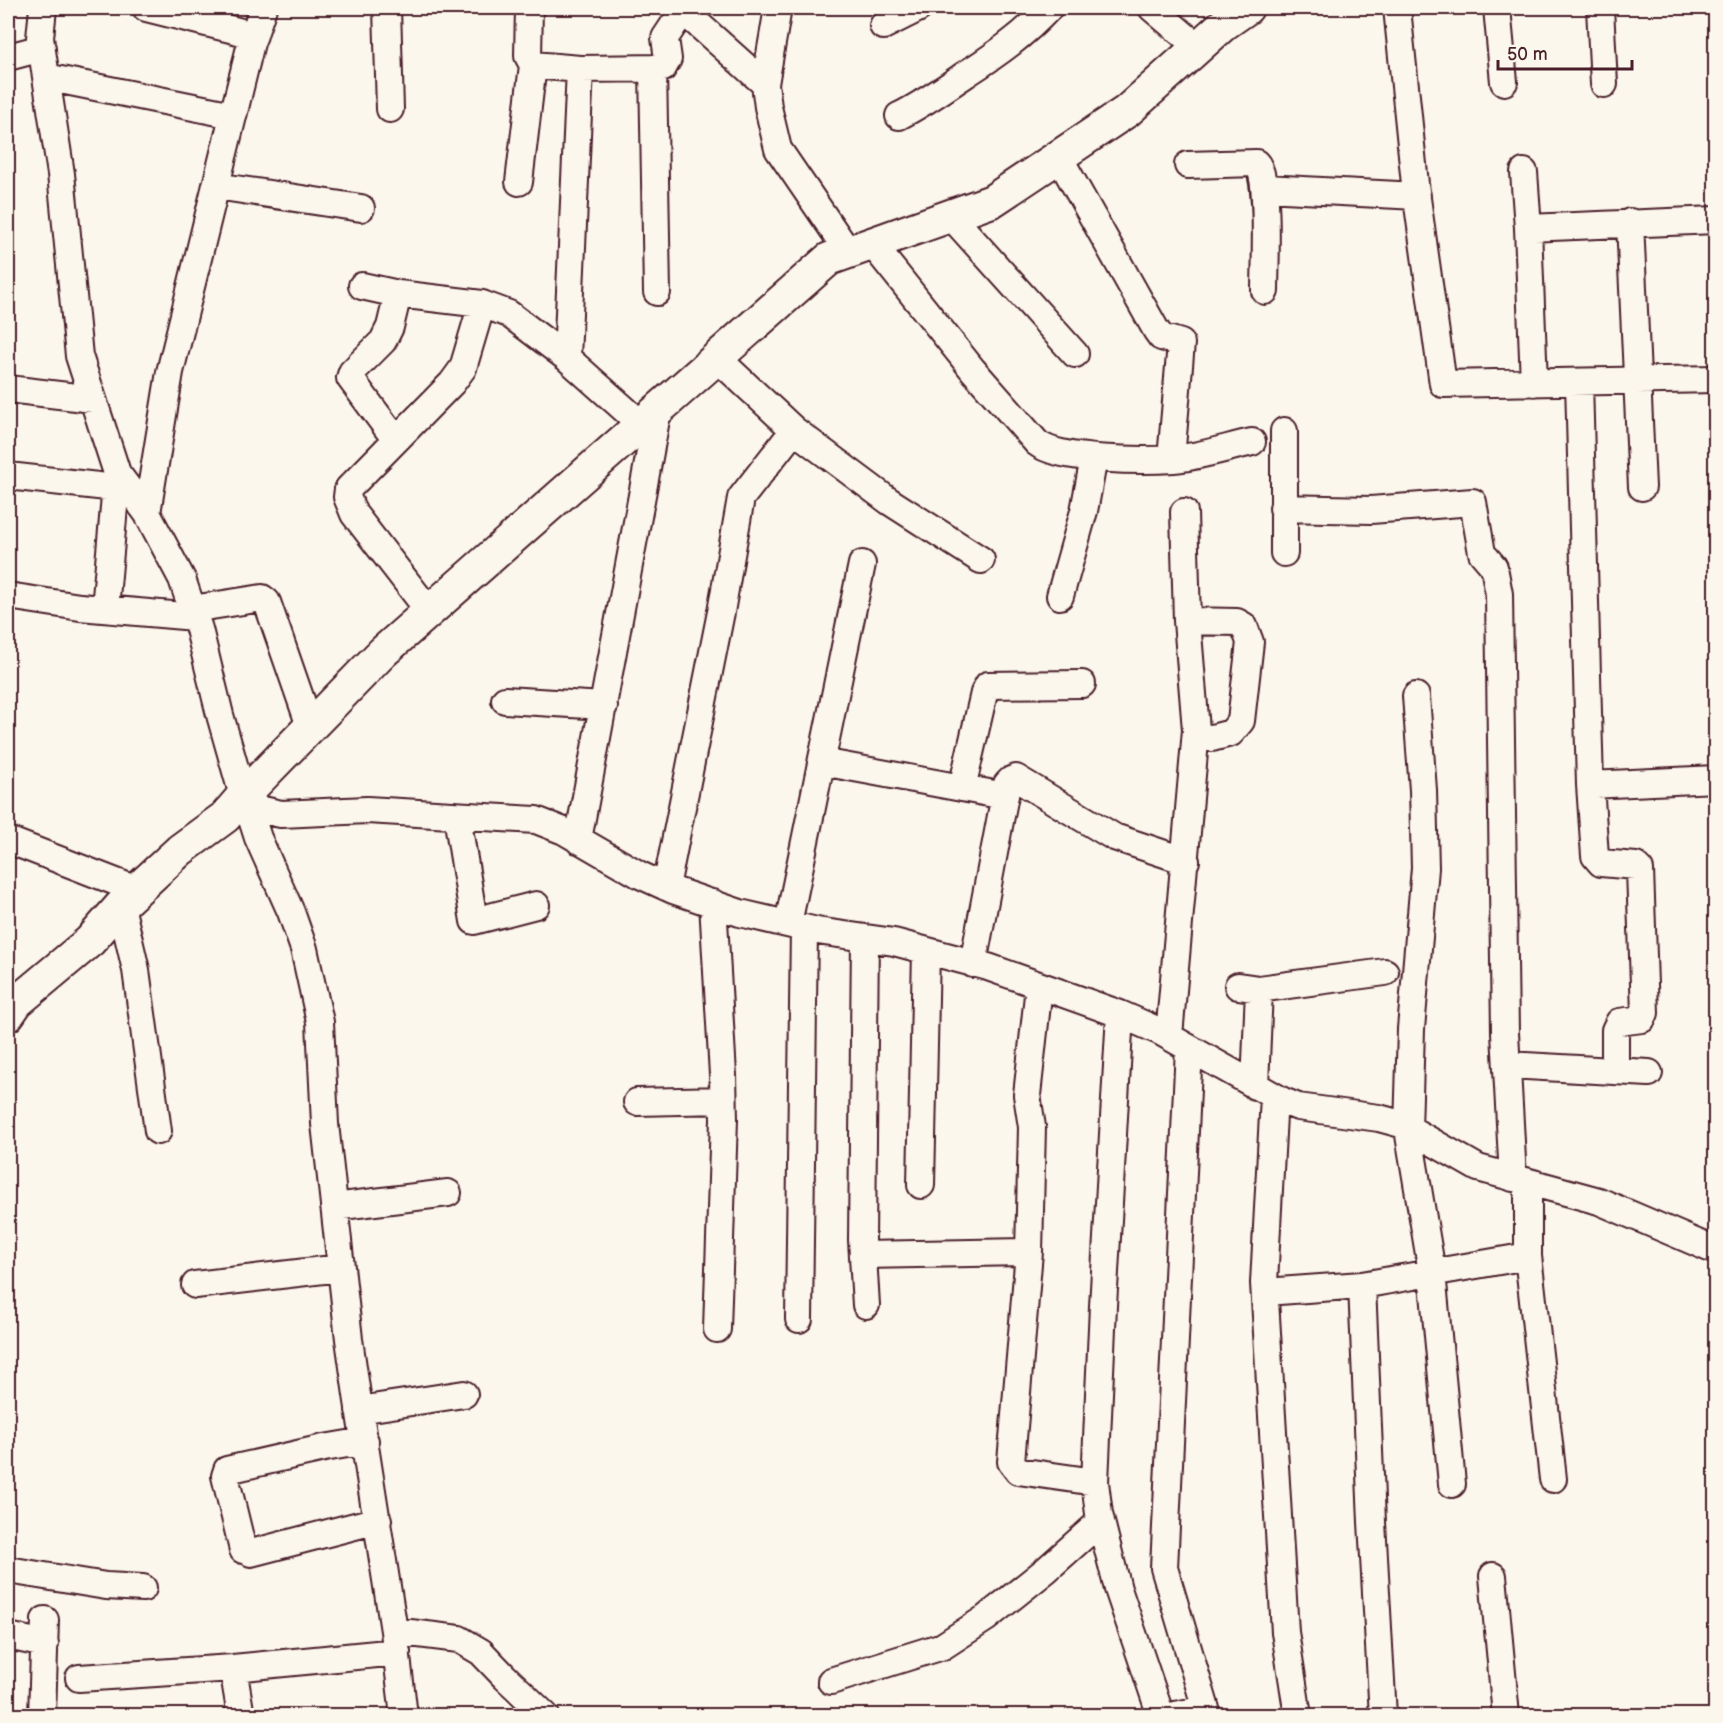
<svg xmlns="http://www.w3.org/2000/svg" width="1723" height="1723" font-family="'Balsamiq Sans',sans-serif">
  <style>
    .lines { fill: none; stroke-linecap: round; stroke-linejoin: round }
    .minor-casing { stroke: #4a1f2b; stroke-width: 30 }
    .major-casing { stroke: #4a1f2b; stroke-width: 36 }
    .minor { stroke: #fbf7ec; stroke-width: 26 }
    .major { stroke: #fbf7ec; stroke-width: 32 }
  </style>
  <rect width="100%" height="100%" fill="#fbf7ec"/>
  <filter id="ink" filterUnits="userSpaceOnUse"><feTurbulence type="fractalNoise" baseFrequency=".0167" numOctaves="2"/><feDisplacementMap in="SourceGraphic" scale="12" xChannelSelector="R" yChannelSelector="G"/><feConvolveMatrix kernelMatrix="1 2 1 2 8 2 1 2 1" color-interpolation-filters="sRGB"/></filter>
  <g filter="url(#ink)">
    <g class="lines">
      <defs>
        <path id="minor" d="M43 8 40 38 61 174 79 356 117 473 147 513 182 579 199 629 220 715 243 796
          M146 8 254 35
          M387 8 390 109
          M529 8 528 56 533 65 580 69 663 68 668 59 665 38 683 11
          M680 8 765 84
          M778 8 765 84 768 107 778 149 849 253
          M1152 8 1198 47
          M1397 8 1415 184 1443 384 1716 379
          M1497 8 1504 82
          M1600 8 1604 84
          M883 26 919 8
          M8 57 42 48
          M653 68 657 292
          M46 77 233 115
          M899 116C923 104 944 89 966 74 997 54 1024 35 1049 8
          M1059 157 1156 330 1161 337 1181 343 1171 459
          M1188 165 1256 163C1270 176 1265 269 1265 291
          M1524 172 1528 228 1534 383
          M519 182 533 65
          M216 186 361 208
          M1265 188 1417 196
          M951 216 1075 354
          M1630 222 1642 487
          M1528 228 1716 220
          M873 245 973 370 1037 443C1060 461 1144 461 1174 459 1198 457 1229 447 1252 442
          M362 286 398 294 482 304 509 314 567 358 641 424
          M716 357 794 430 889 501 981 560
          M567 358 580 69
          M1579 382 1590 785 1595 856 1601 863 1636 866 1640 870 1645 1013 1642 1019 1619 1022 1615 1030V1070
          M8 389 93 399
          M396 440 350 378 352 372 383 341 390 327 398 294
          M8 476 116 488
          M1283 508 1371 510 1473 502 1482 553 1494 567 1499 594 1505 1033 1513 1178
          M147 513 170 372 251 43 263 8
          M1284 553V431
          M8 596 80 607 195 617
          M1060 596 1084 511 1094 458
          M105 609 117 473
          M192 609 262 598 267 602 310 726
          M429 611 354 514 347 497 348 489 452 383 463 368 482 304
          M1187 621 1237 622 1244 626 1250 642 1241 721 1231 733 1212 738 1196 737
          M1416 696 1423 790 1425 868 1411 1029 1408 1129 1432 1272 1452 1484
          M505 700 604 706
          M822 762 1005 796
          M1590 785 1716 779
          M962 788 984 693 988 685 1082 684
          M236 804 281 814 367 810 536 820 564 831 640 875 673 890 740 913 817 931 894 942 988 967 1120 1014 1159 1031 1283 1101 1298 1107 1379 1118 1401 1124 1478 1168 1599 1201 1716 1251
          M248 807 258 838 291 912 304 949 320 1022 325 1124 349 1339 357 1395 394 1631 404 1716
          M457 816 474 921 536 905
          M8 840 137 890
          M578 840 658 409
          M666 887 721 612 741 498 794 430
          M713 903 723 1075 724 1119 717 1329
          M121 906 136 970 158 1131
          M788 924 862 564
          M865 938 862 1240 866 1305
          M973 964 1007 784 1011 780 1016 778 1114 837 1186 861
          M1039 986 1027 1095 1032 1127 1029 1252 1011 1462 1018 1471 1095 1482
          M1238 986 1259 989 1385 972
          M1120 1014 1103 1306 1095 1482 1099 1514 1118 1589 1161 1716
          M1169 1036 1196 730 1187 621 1184 512
          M1507 1065 1649 1073
          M1255 1086 1259 989
          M1274 1096 1264 1283 1285 1632 1298 1716
          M637 1102 723 1100
          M1528 1182V1256L1553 1479
          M921 1185 926 951
          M334 1207 448 1193
          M863 1255 1029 1252
          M195 1285 341 1268
          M1362 1285 1372 1522 1383 1716
          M1265 1292 1362 1285 1528 1256
          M799 1319 804 928
          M359 1410 464 1394
          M243 1550 225 1476 227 1470 324 1448 365 1441
          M251 1553 378 1520
          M8 1570 106 1586 143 1588
          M1493 1576 1506 1716
          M394 1631 459 1639 481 1652 505 1677 546 1716
          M8 1636 45 1644
          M233 1668 241 1716
          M79 1678 233 1668 397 1652
          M831 1681 943 1646 986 1618 1046 1570 1101 1521
          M42 1716 45 1620
          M1170 1716 1206 1709 1164 1568 1189 1048"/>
        <path id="major" d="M8 1015 17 1002 90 941 126 900 180 850 225 817 243 796 383 652 829 259 992 201 1127 111 1224 24 1247 8"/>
      </defs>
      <use href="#minor" class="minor-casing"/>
      <use href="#major" class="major-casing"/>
      <use href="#minor" class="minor"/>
      <use href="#major" class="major"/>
    </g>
  </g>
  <rect width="1723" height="1723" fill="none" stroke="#fbf7ec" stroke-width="30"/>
  <rect x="15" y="15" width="1693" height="1693" fill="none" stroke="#4a1f2b" stroke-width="2" filter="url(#ink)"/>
  <path d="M1498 60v9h134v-9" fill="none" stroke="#4a1f2b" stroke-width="3"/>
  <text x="1507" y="60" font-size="18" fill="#4a1f2b" stroke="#fbf7ec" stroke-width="4.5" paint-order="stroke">50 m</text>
</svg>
